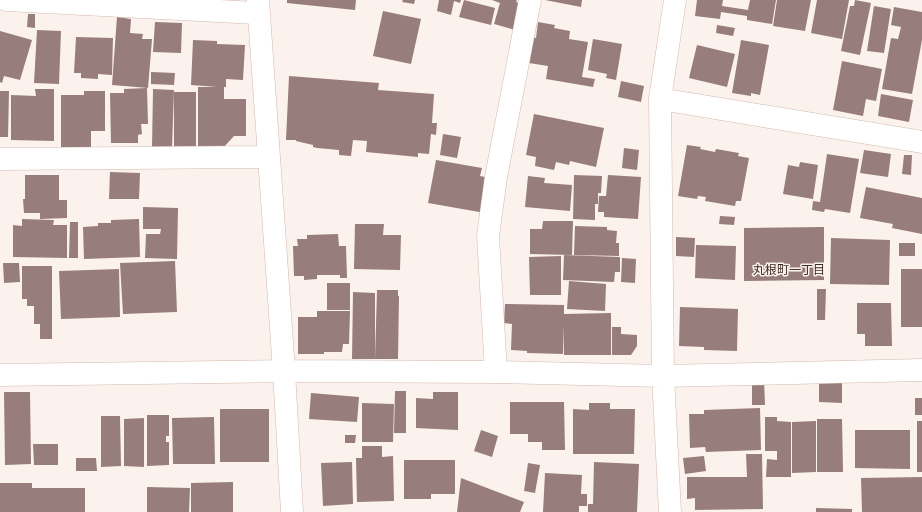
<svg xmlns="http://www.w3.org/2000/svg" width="922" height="512" font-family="'Asap Condensed','Noto Sans JP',sans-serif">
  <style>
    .building { fill: #977d7b }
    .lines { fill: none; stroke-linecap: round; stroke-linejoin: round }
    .minor-casing { stroke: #d1b9ad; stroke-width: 23 }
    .minor { stroke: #fff; stroke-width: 22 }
    .labels { text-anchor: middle; stroke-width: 3; stroke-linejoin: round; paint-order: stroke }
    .neighbourhood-label { font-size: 12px; fill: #3d2a21; stroke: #fcf2ed }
  </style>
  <rect width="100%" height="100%" fill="#fcf2ed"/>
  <path class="building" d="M287 0H356L355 10 287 3Z
    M403 0H415L414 4 402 2Z
    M439 0H461L460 3 454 1 451 15 437 11Z
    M464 0 495 8 491 25 459 17Z
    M492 0H517L516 2 526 5 519 31 494 24 500 3Z
    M545 0H582L581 7Z
    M697 0H723L722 6 748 10 750 0H776L772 24 747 20V16L721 12 720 19 695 16Z
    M777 0H811L805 31 773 26Z
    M817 0H849L842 39 811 33Z
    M855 0 871 3 860 55 841 51 850 6H854Z
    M874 6 891 9 884 53 867 51Z
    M894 7 922 12V40L912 94 882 89 891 38 898 39 901 27 891 25Z
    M383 11 421 19 411 64 373 56Z
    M28 14H35V28L27 27Z
    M117 17 131 19 130 33 143 34 142 39H152L148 88 112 85Z
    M155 22 182 23 181 53 153 52Z
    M538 22 555 25 554 28 570 31 569 39 588 42 582 77 595 79 593 87 546 79 548 66 529 63 533 37 536 38Z
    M717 25 735 28 733 36 716 33Z
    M37 30 61 31 59 84 34 83Z
    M0 31 32 40 20 80 4 76 2 83 0 82Z
    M76 37 113 38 112 75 98 74V79L81 78V73H74Z
    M593 39 622 44 616 80 606 78 607 74 588 70Z
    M193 40 217 41V44L245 45 243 80 226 79V87H224V99H246V136H234L223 148H198V87H217L191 85Z
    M741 40 769 45 760 95 751 93V96L732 93Z
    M697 45 735 54 727 87 689 78Z
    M842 61 882 69 876 101 866 99 863 116 833 110Z
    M151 72 175 73 174 85 151 84Z
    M289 76 379 83 378 90 434 94 432 123H437L436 135 431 134 429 154 418 153V157L366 152 367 141 353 140 351 156 339 155V150L317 148 313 147V145L296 141V140H286Z
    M621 81 644 86 641 102 618 97Z
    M147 88 148 124H141L142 134 138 135V143H111L110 93H124V89Z
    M35 89H54V141L11 140V95L36 96Z
    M153 89 174 90 172 149 152 148Z
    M0 91H9L8 137H0Z
    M84 91H105V131H91V151H61V95H84Z
    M174 92H196V149H174Z
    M881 94 913 100 909 122 878 116Z
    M534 114 604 128 596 167 570 161 569 165 556 162 554 170 535 166 536 157 526 155Z
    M443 134 461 137 457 158 440 155Z
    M687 145 701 147 700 149 715 152 716 149 739 153 738 156 749 158 741 201H736L735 206 705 201 706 197 698 196 697 199 678 196Z
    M624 148 639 150 637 170 622 168Z
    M864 150 891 154 888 177 860 173Z
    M827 154 859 159 850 213 825 209 824 212 812 210 813 201 820 202Z
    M904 155H912L911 175 902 174Z
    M436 160 482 168 480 176 490 178 485 213 428 203Z
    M800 162 818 165 813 199 783 194 788 165 799 167Z
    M110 172 140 173 139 199H109Z
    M25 175H59V200H67V218L40 219V213H24L23 199H25Z
    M574 175 602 176 601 193H598V204H595V220L573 219Z
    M608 175 641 177 638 219 604 217V212H598L599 196H606Z
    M528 176 545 178 544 183 572 185 570 211 525 207Z
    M866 187 922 198V234L892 228 893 224 860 218Z
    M143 207 178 208 177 259 145 258 146 234H160L161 229H143Z
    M720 216 735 217 734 225 719 224Z
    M22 219 54 220 53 225H67V258L13 257V225L22 226Z
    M139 219 140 257 84 259 83 227 98 226V223H111V220Z
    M543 221H573L572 255 530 254V229H542Z
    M70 222H78V258H69Z
    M355 224H384L383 235H401L400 270 354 269Z
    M575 226 607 227V230L617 231 616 243H619V256L574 255Z
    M824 227V280L744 281V228Z
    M338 234 339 246H346L347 278H340V275H317V279L304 280V276H294L293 246H298L297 239H307V235Z
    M676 237 695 238 694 257 676 256Z
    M831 238 890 240 889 285 830 284Z
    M899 243H915V256H899Z
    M696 245 736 246 735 280 695 278Z
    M564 255 620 257V272H615L614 282 563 280Z
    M561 256V295H530L529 257Z
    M622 258 636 259 635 283 621 282Z
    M175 261 177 312 123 314 120 263Z
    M3 263H19L20 282 4 283Z
    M22 266H52V339H40V324H34V306H27V299H22Z
    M119 269 120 317 61 319 59 271Z
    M901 269H922V327H901Z
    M569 281 606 284 605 311 567 309Z
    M327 283H350V310H327Z
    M817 289H826L825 320H817Z
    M377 290H398V296H399L398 359H375Z
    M353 292 375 293V359H352Z
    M857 303H891L892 346H865V334H857Z
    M505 304 564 305V314L611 313V355H564V325L563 354 527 353V351L511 350 512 324 504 323Z
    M680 307 738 309 737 351 704 350V347L679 346Z
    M317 311H350L349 344H343L342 352H324V354H298V317H317Z
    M612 327H621V334L637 335V346L631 355H612Z
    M752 379H764L765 405H752Z
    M819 380H842V403L819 402Z
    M395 391H406V433H394Z
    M4 392H30L31 464 5 465Z
    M433 392H458V430L416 428V398L433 399Z
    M311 393 359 397 357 422 309 419Z
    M915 398H922V415H915Z
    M510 402H564L565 450H542V442H528V434H510Z
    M362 403 394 404 393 442H362Z
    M589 403H610V409H635L634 454H573V409L589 410Z
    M760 408 761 450 706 452 705 447 690 448 689 414H704V410Z
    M220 409H269V462H220Z
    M147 415H169V436H166V442H169V465L147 466Z
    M101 416H120L121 466 101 467Z
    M214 417 215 464H173L172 418Z
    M765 417H777V421L791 422V477H766L767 459 777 460V451H765Z
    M144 418V467L124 466V419Z
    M817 419H842L843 472H817Z
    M816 421V472L792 473V422Z
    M917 421H922V472H917Z
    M481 430 498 436 492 457 474 451Z
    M855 430H910V469L855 468Z
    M345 435H356L355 443H345Z
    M33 444H58V465H34Z
    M362 446H382V457L393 456 394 501 357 502 356 458H362Z
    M746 454H762L763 509 695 510V498L687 499V477H747Z
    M704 456 706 471 685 474 683 458Z
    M76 458H96L97 471H76Z
    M404 460H455V494H431V499H404Z
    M352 462 353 504 323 506 321 463Z
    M594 462 639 464 637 512H588V504H593Z
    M528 463 540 465 535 493 524 491Z
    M545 473 582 475 581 494H587V506H579V512H543Z
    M922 477V512H862L861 478Z
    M461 478 524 502 520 512H457Z
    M233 482V512H191V483Z
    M0 483H32V488H85V512H0Z
    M147 487 190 488 189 512H147Z
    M816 508 852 509V512H816Z"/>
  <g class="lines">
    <defs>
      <path id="minor" d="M6 0 258 13
        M258 0 284 371 292 512
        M660 99 922 142
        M0 159 269 157
        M496 372 488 236 496 177 530 0
        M0 375 284 371 496 372 663 376 922 370
        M670 512 663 376 660 99 675 0"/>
    </defs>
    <use href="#minor" class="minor-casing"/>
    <use href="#minor" class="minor"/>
  </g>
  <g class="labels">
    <g class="neighbourhood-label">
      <text x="789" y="274">丸根町一丁目</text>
    </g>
  </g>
</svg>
